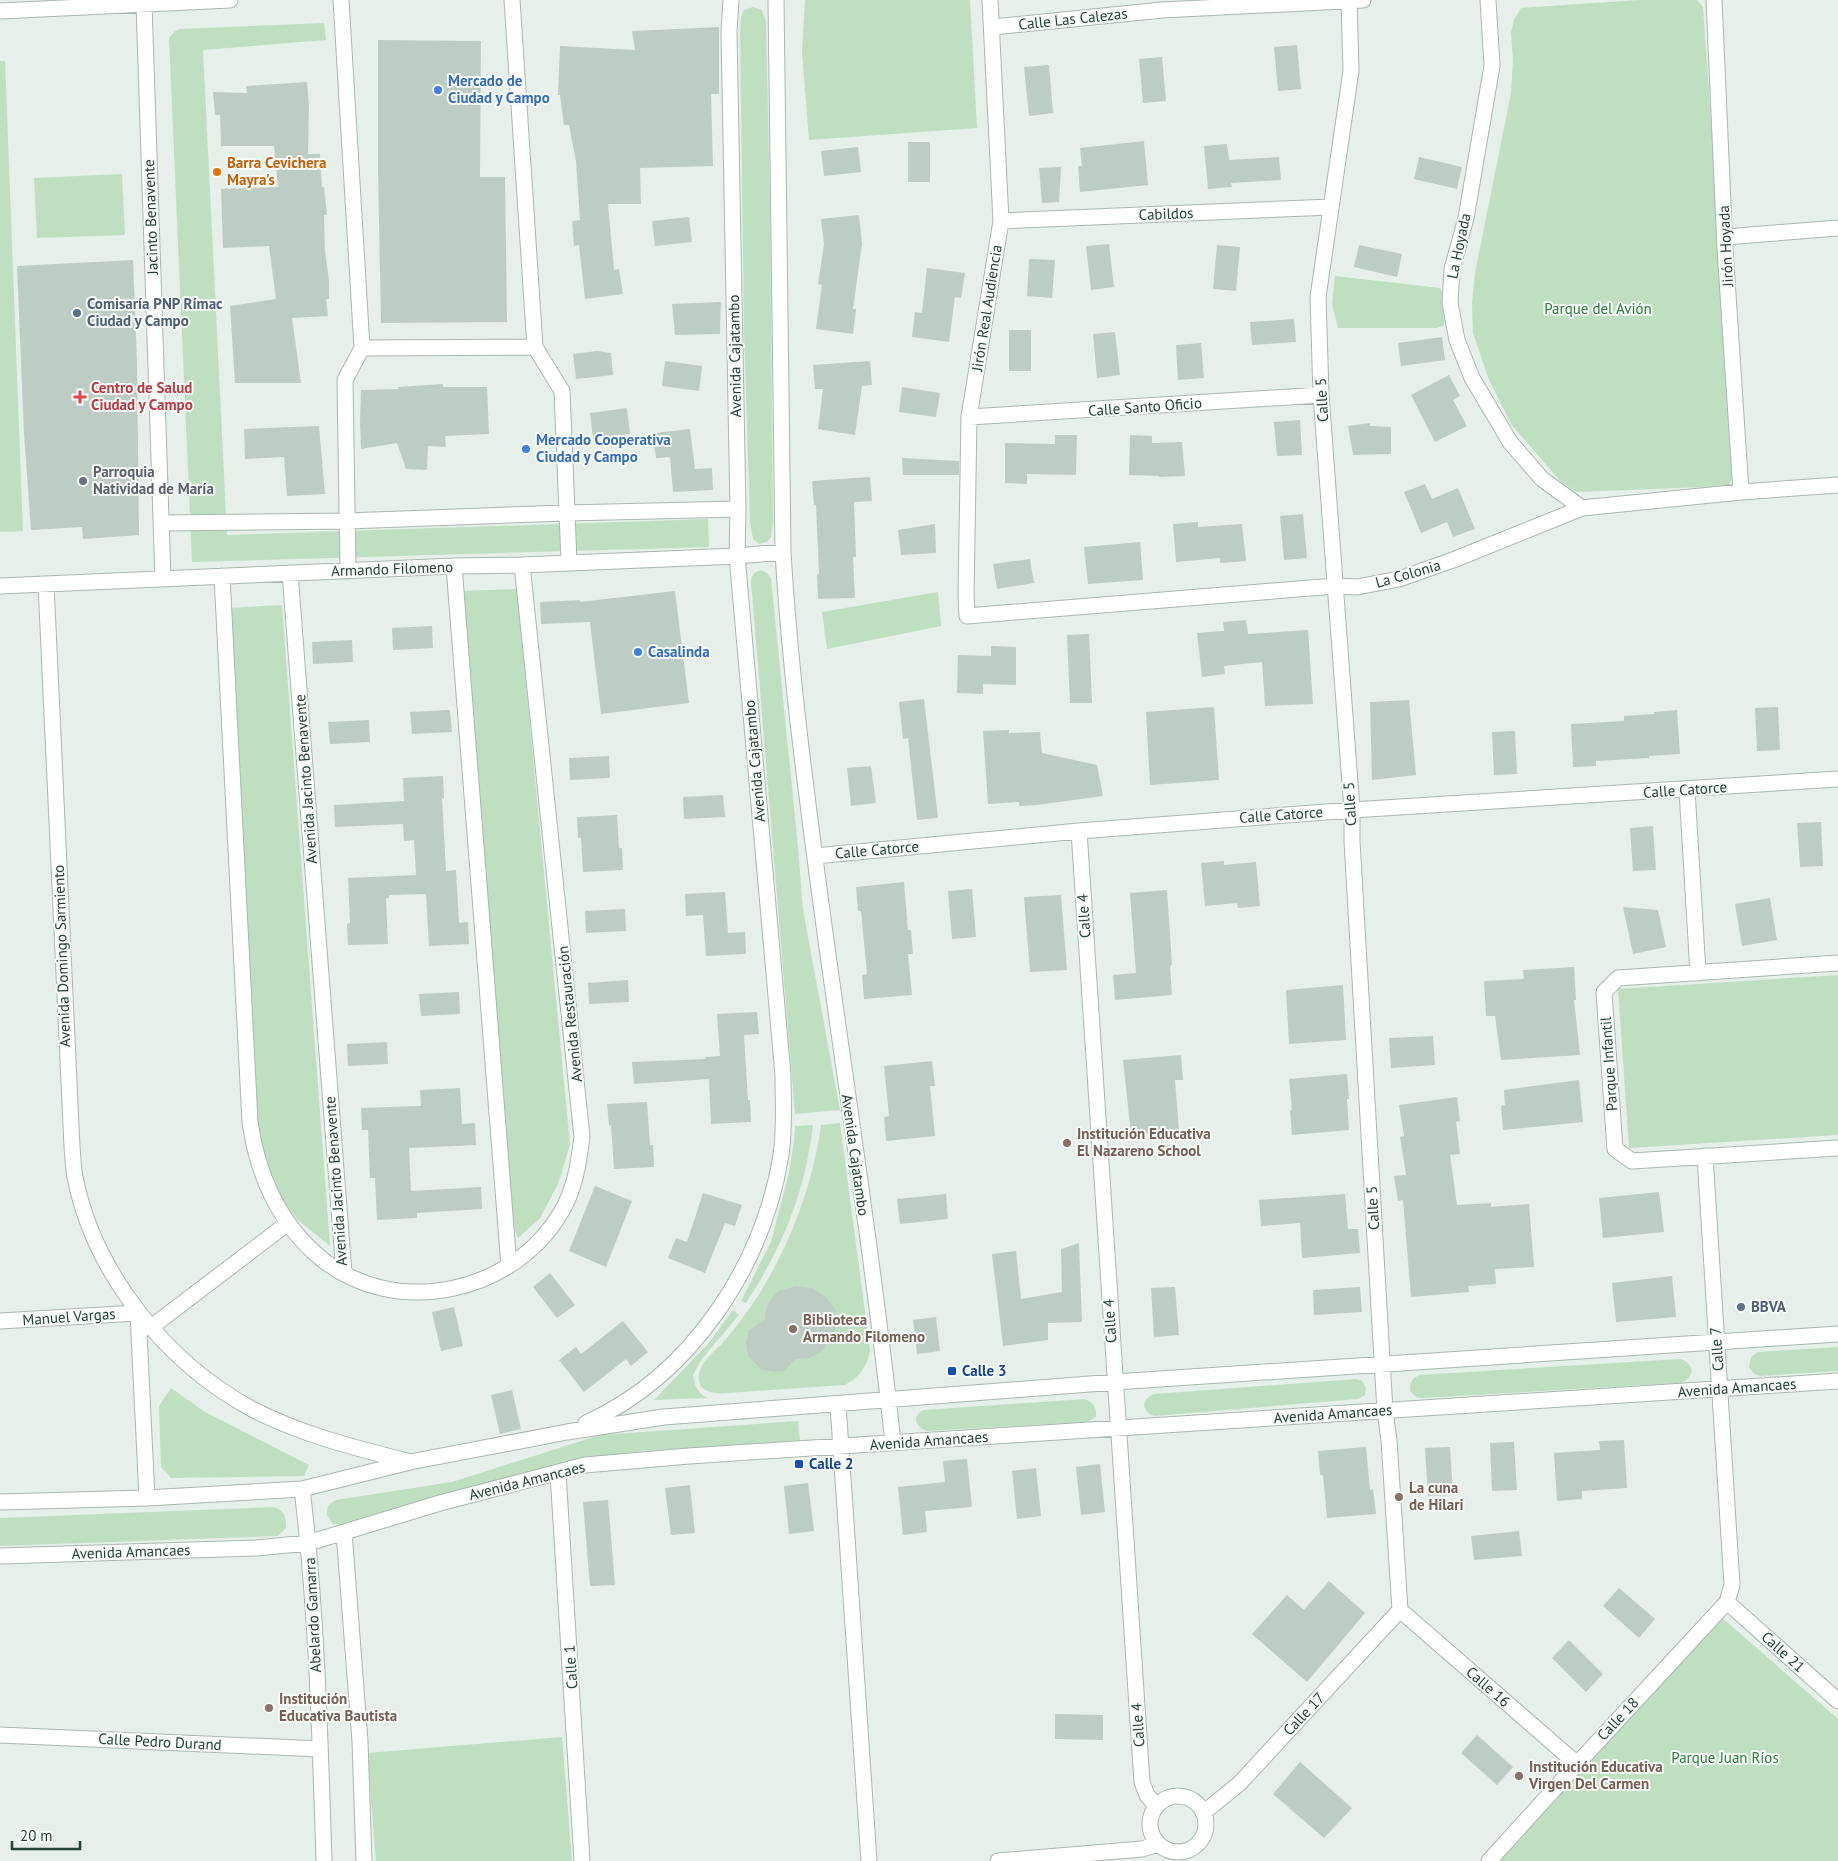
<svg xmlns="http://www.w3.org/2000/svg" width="1838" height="1861" font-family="'PT Sans',sans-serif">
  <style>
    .green { fill: #bee0c1 }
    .building { fill: #becdc4 }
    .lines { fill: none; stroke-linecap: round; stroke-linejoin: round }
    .minor-casing { stroke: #a8b8af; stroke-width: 17 }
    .minor { stroke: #fff; stroke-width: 15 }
    .shop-dot { fill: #3f7fe0; stroke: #f7fbf8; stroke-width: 2 }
    .food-dot { fill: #e8710a; stroke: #f7fbf8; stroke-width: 2 }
    .service-dot { fill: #5c6f8a; stroke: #f7fbf8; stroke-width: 2 }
    .health-dot { fill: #e0444e; stroke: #f7fbf8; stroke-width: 2 }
    .worship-dot { fill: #6b7280; stroke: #f7fbf8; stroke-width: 2 }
    .education-dot { fill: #8d6e63; stroke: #f7fbf8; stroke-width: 2 }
    .transit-dot { fill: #1a4fb4; stroke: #f7fbf8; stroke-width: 2 }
    .labels { text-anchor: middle; stroke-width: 4; stroke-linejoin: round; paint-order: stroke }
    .street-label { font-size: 15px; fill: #244234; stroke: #f7fbf8 }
    .shop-label { font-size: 15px; font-weight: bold; fill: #366cbe; stroke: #f7fbf8; text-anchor: start }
    .food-label { font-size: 15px; font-weight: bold; fill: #c56008; stroke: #f7fbf8; text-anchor: start }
    .service-label { font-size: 15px; font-weight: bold; fill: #4e5e75; stroke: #f7fbf8; text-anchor: start }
    .park-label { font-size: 15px; fill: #2d7a3c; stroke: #f7fbf8 }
    .health-label { font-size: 15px; font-weight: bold; fill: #be3a42; stroke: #f7fbf8; text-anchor: start }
    .worship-label { font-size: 15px; font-weight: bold; fill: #5b616d; stroke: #f7fbf8; text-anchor: start }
    .education-label { font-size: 15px; font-weight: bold; fill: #785e54; stroke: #f7fbf8; text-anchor: start }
    .transit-label { font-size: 15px; font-weight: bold; fill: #164399; stroke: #f7fbf8; text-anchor: start }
  </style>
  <rect width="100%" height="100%" fill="#e6efe9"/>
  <path class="green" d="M805 0H970L977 128 809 140 802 53Z
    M1639 0H1697L1703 7 1736 474 1728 486 1576 492 1560 481 1511 424 1489 380 1473 333 1472 303 1475 273 1511 93 1513 60 1511 33 1514 20 1521 8Z
    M753 7 762 10 766 22 770 202 773 522 771 537 767 542 759 544 753 539 750 522 744 331 740 32 741 17 744 10Z
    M324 23 326 40 203 50 227 535 708 519 709 547 192 562 169 38 174 32 180 29Z
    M0 61H5L23 531 0 532Z
    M122 174 125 235 37 238 34 178Z
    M1335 276 1440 288 1443 293 1444 325 1437 328H1338L1332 304Z
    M761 570 768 574 771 579 798 847 803 910 840 1110 795 1114 751 581C752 574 755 572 761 570Z
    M517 589 570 1145 558 1184 540 1218 518 1238 506 1207 459 591Z
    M938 592 941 626 827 649 822 612Z
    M282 605 330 1246 298 1220 269 1183 252 1132 228 608Z
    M1838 975V1135L1629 1148 1618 989Z
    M840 1123 870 1350C867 1368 860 1376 845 1385L726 1393C714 1394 697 1392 699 1376 700 1361 717 1350 726 1339 737 1326 748 1311 758 1296 790 1245 813 1185 821 1125Z
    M813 1125C805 1193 783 1246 746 1303L741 1301 771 1242 789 1173 794 1141 795 1126Z
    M733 1310 739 1315 701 1360 693 1375C695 1386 697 1393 708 1398L654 1400 708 1344Z
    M1838 1347V1371L1760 1376 1754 1374 1749 1367 1751 1357 1758 1352Z
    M1681 1359C1695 1364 1695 1378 1681 1383L1422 1398 1416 1397 1410 1391C1410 1382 1412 1378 1420 1375Z
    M1356 1379 1362 1381 1366 1388 1365 1395 1358 1399 1155 1416C1141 1412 1141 1399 1154 1394Z
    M171 1388 205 1412 309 1465 304 1476 171 1478 161 1467 159 1406Z
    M1085 1399C1093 1403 1097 1407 1096 1417L1087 1422 927 1431C915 1427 911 1416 924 1410Z
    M798 1421 800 1441 643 1451 580 1459 345 1525 333 1524 327 1515C327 1507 328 1504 336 1500L452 1482 600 1435Z
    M273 1507C285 1510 286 1517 286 1528L278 1536 0 1546V1518Z
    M1720 1616 1838 1719V1861H1496Z
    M562 1737 572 1861H376L367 1753Z"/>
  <path class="building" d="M719 27V94H711L713 166 640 168 641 204H608L614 270 619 269 623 294 585 299 579 245 574 246 572 221 580 220 576 162 569 125H564L560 95H558L560 46 635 50 632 31Z
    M378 40 481 41 480 177H505L507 322 381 323 378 171Z
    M1297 45 1301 89 1278 91 1274 47Z
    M1162 57 1166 101 1143 103 1139 59Z
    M1049 65 1053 113 1029 116 1024 67Z
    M307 82 309 107 308 154H320L322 187H324L327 215H324L325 251 329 281V299H326L328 316 292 318 301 383H235L230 306 276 299 269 246 223 248 221 189 278 187 274 146H221L220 115H215L213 92 247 93 246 86Z
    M1144 141 1148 185 1080 192 1078 166H1082L1080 148Z
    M908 142H930V182H908Z
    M1227 144 1229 160 1279 157 1281 180 1231 183 1232 187 1208 189 1204 146Z
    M858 147 861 172 824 176 821 151Z
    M1419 157 1462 167 1457 189 1414 179Z
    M1061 167 1059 202 1042 203 1039 168Z
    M859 215 862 244 853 309H856L853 334 816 329 822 285 818 284 824 244 821 219Z
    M689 217 692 242 655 246 652 221Z
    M1109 244 1114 287 1091 290 1086 246Z
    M1217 245 1240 247 1236 291 1213 289Z
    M1359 245 1402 254 1397 277 1354 267Z
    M1029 259 1055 260 1052 298 1027 296Z
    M133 260 137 361 139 535 83 539 82 527 31 530 24 434 17 266Z
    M927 268 965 273 961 298 955 297 949 342 912 337 915 312 922 313Z
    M721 302 720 334 675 335 672 304Z
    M1294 319 1296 342 1252 345 1250 322Z
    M1009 330H1031V371H1009Z
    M1115 332 1120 375 1097 378 1093 334Z
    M1442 337 1445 360 1401 366 1398 343Z
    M1201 343 1204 378 1178 380 1176 345Z
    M597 351 611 353 613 375 576 379 573 354Z
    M665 361 702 366 699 391 662 386Z
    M870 361 872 385 862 386 855 435 818 429 823 389H815L813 365Z
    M1449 375 1460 396 1453 400 1467 426 1435 442 1411 395Z
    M443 384V387H487L489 434 445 436 446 447 428 446 427 470 406 469 397 443 361 449 360 421 361 390 398 389V387Z
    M902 387 940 393 936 417 899 412Z
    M627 408 630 434 593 438 590 413Z
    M1300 420 1302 455 1277 456 1274 422Z
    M1370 423V426L1391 427V454L1353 455 1348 426Z
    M319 426 325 494 287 496 284 457 245 459 244 429Z
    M690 429 695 469 712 468 713 490 673 492 670 457 656 458 654 445 656 433Z
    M1055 435H1077L1076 475 1027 474V484L1005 483V443L1055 444Z
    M1130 435 1152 436V443L1182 442 1185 476 1159 477V476L1129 475Z
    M902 458 959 461V475H903Z
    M870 477 872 501 854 502 856 557H853L855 598 818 599 817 574H819L816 505 814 506 812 481Z
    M1425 484 1432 499 1458 488 1475 529 1453 537 1447 522 1421 533 1404 492Z
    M1303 514 1307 558 1284 560 1280 516Z
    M1198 522V527L1242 524 1246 561 1220 563V558L1176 562 1173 524Z
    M935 524 936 553 901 555 898 530Z
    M1140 542 1143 580 1088 584 1084 547Z
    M1030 559 1034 583 997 589 993 564Z
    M675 591 689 703 601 714 590 622 541 624 540 602 580 600V602Z
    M1246 620 1248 634 1308 630 1313 704 1265 706 1262 662 1224 666 1225 674 1202 677 1197 633 1224 631 1223 622Z
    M432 626 433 648 393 650 392 628Z
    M1089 634 1092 703H1070L1067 635Z
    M352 640 353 662 313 664 312 642Z
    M991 646 1016 647V685L983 684V694L957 693 958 655 991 656Z
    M924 699 938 818 917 820 908 738 903 739 899 702Z
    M1409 700 1416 775 1372 780 1370 702Z
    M1214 707 1219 780 1150 785 1146 712Z
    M1778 707 1780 750 1757 751 1755 708Z
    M450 710 452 732 412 734 410 712Z
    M1677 710 1680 754 1649 756V758L1596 761V766L1573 767 1571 724 1624 721V716L1654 714V712Z
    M369 720 370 742 330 744 328 722Z
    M1009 730V733L1040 732 1042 753 1097 765 1103 796 1037 805 1019 806V802L988 804 983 731Z
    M1515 731 1517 774 1494 775 1492 732Z
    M609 756 610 778 570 780 569 758Z
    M871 766 876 803 851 806 847 768Z
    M443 776 444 798H442L446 871 456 870 459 923 468 922 469 944 429 946 426 894 389 895V898H386L388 944 348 945 347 924 350 923 348 878 416 875 414 840 404 841 403 824 335 827 334 805 404 801 403 778Z
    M723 795 725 817 684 819 683 797Z
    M617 815 619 848H622L623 870 583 872 581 838H578L577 817Z
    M1821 822 1823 866 1800 867 1797 823Z
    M1653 826 1656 870 1633 871 1630 828Z
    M1224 861V865L1256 862 1260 906 1238 908 1237 903 1205 906 1201 863Z
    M904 882 908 930H911L913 954H908L912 995 864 999 862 975 867 974 861 911H858L856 887Z
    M972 889 976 937 952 939 948 891Z
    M1167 890 1172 965 1170 966 1172 995 1115 1000 1113 975 1136 973 1130 893Z
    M725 892 728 933 745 932 746 954 706 956 703 915 686 916 685 894Z
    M1061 895 1067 970 1030 972 1024 897Z
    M1770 898 1777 940 1742 946 1735 904Z
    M1623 907 1658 910 1666 947 1633 954Z
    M625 909 626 931 586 933 585 911Z
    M1574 967 1576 1000H1574L1580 1055 1501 1060 1495 1016H1486L1484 981 1524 979 1523 970Z
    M628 980 629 1002 589 1004 588 983Z
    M1343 985 1346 1040 1289 1044 1286 990Z
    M459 992 460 1014 421 1016 419 994Z
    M757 1012 759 1034 744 1035 748 1100H750L751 1122 711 1124 709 1079 634 1084 632 1062 706 1059 705 1057 720 1056 717 1014Z
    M1433 1036 1435 1065 1391 1068 1389 1038Z
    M387 1042 388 1064 348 1066 347 1044Z
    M1181 1055 1183 1080H1175L1179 1131 1131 1135 1123 1060Z
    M932 1061 935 1086H930L935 1136 886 1141 884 1117 889 1116 884 1066Z
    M1347 1074 1349 1099H1347L1349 1130 1292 1135 1290 1110H1292L1289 1079Z
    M1579 1080 1583 1122 1503 1130 1501 1106 1505 1105 1504 1090Z
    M460 1088 462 1124 475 1123 476 1145 409 1148 411 1191 481 1187 482 1209 417 1213V1218L377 1220 375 1178H370L368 1130H362L361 1108 421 1106 420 1090Z
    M1457 1097 1460 1121 1456 1122 1460 1154 1450 1155 1457 1205 1491 1203V1207L1529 1204 1534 1267 1495 1269 1496 1284 1468 1286 1469 1292 1411 1297 1403 1200 1398 1201 1394 1176 1406 1175 1400 1137 1404 1136 1399 1105Z
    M647 1102 650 1145H653L654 1167 614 1169 611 1125 609 1126 607 1104Z
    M595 1186 632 1201 606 1267 569 1251Z
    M1659 1192 1664 1232 1603 1238 1599 1198Z
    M703 1193 742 1205 735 1226 725 1223 705 1273 668 1258 676 1238 687 1242Z
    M946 1194 948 1219 900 1224 897 1199Z
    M1345 1194 1348 1229H1358L1360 1253 1302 1258 1300 1223 1261 1226 1259 1200Z
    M1079 1243 1082 1322 1048 1323V1340L1003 1346 992 1254 1016 1251 1021 1299 1062 1292 1061 1249Z
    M550 1273 575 1305 557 1318 533 1287Z
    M1672 1276 1676 1317 1616 1322 1612 1283Z
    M796 1286 812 1288 826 1297 835 1309 836 1329 823 1351 809 1358 795 1359 785 1371 775 1372 762 1370 748 1356 746 1343 749 1330 765 1320 766 1309 771 1299 779 1291Z
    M1175 1287 1179 1335 1154 1337 1151 1288Z
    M1360 1287 1362 1312 1314 1315 1313 1290Z
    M454 1307 463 1346 441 1351 432 1312Z
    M936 1317 940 1351 917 1354 913 1320Z
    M623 1321 648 1352 631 1366 626 1359 584 1392 559 1360 576 1347 581 1354Z
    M512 1390 521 1429 500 1434 491 1395Z
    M1624 1440 1627 1488 1582 1491V1499L1557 1501 1554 1453 1600 1450 1599 1441Z
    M1514 1442 1517 1490 1492 1491 1490 1443Z
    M1366 1447 1370 1490 1373 1489 1376 1514 1327 1518 1323 1475H1320L1318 1451Z
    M1450 1447 1453 1495 1428 1496 1425 1448Z
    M967 1459 972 1507 925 1511 927 1532 903 1535 898 1487 945 1482 943 1461Z
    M1100 1464 1105 1512 1081 1515 1076 1467Z
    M1036 1468 1041 1516 1017 1519 1012 1471Z
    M808 1483 814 1531 789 1534 784 1486Z
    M690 1485 695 1533 671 1535 665 1488Z
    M608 1500 615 1585 590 1586 583 1502Z
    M1519 1531 1522 1556 1474 1560 1471 1536Z
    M1329 1581 1365 1613 1307 1682 1252 1634 1287 1595 1304 1610Z
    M1619 1588 1655 1619 1639 1638 1603 1606Z
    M1569 1640 1603 1674 1586 1692 1552 1658Z
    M1055 1714 1103 1715V1740L1055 1739Z
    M1477 1735 1513 1767 1497 1785 1461 1753Z
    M1300 1762 1352 1808 1324 1838 1273 1794Z"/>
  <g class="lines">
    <defs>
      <path id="minor" d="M341 0 362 348 345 380 348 571
        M512 0 535 347 562 391 569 562
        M776 0 783 552C790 672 806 791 822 911 846 1088 874 1265 893 1443
        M990 0 1001 221 969 417 966 594 967 616 1335 586 1357 587 1399 579 1453 560 1582 508 1741 492 1838 485
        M1349 0 1351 71 1318 297 1321 395 1352 810V841L1385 1411 1389 1440 1400 1610
        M1488 0 1492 66 1466 218 1452 269 1450 303 1457 340 1472 378 1510 442 1542 479 1582 508
        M1714 0 1725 249 1741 492
        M144 4 163 579
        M0 11 230 0
        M993 27 1162 10 1363 0
        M1001 221 1331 207
        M1725 237 1838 228
        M362 348 535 347
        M969 417 1321 395
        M161 523 347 521 566 513 738 509
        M454 566 509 1266
        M290 573 344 1273
        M222 576 250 1122C257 1173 278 1221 317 1255 393 1322 521 1294 566 1203 576 1182 579 1160 582 1137L522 565
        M46 584 72 1147C73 1157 73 1167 75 1177 94 1274 167 1363 252 1409 300 1434 355 1448 407 1461
        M0 586 454 566 522 565 737 556 783 552
        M1687 790 1698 973
        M1079 831 1142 1782 1147 1795 1156 1806
        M815 856 1079 831 1352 810 1838 779
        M1838 963 1618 978 1604 992 1615 1149 1632 1161 1838 1148
        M138 1313 147 1498
        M0 1321 138 1313
        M150 1328 288 1223
        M838 1405 869 1861
        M586 1423C691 1376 763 1266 781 1155 785 1129 783 1101 783 1075L737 556 738 509 729 32 731 0
        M558 1473 582 1861
        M302 1489C317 1612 320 1737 324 1861
        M0 1502 147 1498 302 1489 410 1462 567 1432 664 1417 1115 1382 1838 1334
        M344 1532 360 1741 364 1861
        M0 1556 256 1548 308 1543 440 1503 585 1465 689 1456 1838 1381
        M1727 1602 1838 1701
        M1400 1610 1577 1764
        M0 1735 320 1749
        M1150 1824a28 28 0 1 1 56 0a28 28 0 1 1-56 0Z
        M1203 1813 1239 1784 1400 1610
        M998 1861 1142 1849 1158 1844
        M1489 1861 1577 1764 1727 1602 1732 1585 1705 1156"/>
    </defs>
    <use href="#minor" class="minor-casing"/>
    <use href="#minor" class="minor"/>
  </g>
  <g class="shop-dot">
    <circle cx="438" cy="90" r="5"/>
    <circle cx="526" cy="449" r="5"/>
    <circle cx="638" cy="652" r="5"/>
  </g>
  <circle class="food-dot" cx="217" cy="172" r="5"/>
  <g class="service-dot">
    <circle cx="77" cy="313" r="5"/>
    <circle cx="1741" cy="1307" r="5"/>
  </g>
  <path class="health-dot" d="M77.5 389.5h5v5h5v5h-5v5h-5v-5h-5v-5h5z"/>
  <circle class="worship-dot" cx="83" cy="481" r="5"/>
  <g class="education-dot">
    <circle cx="1067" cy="1143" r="5"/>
    <circle cx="793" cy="1329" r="5"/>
    <circle cx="1399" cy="1497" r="5"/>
    <circle cx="269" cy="1708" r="5"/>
    <circle cx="1519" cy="1776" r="5"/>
  </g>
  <g class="transit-dot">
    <rect x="947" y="1366" width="10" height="10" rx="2.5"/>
    <rect x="794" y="1459" width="10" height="10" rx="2.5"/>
  </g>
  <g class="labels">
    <g class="street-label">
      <text transform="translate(1073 19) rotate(-6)" y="5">Calle Las Calezas</text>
      <text transform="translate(1166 214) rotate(-2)" y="5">Cabildos</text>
      <text transform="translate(151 217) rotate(-92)" y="5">Jacinto Benavente</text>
      <text transform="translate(1459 246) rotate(-78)" y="5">La Hoyada</text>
      <text transform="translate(1726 246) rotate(-93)" y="5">Jirón Hoyada</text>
      <text transform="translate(987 308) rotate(-81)" y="5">Jirón Real Audiencia</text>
      <text transform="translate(735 356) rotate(-91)" y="5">Avenida Cajatambo</text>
      <text transform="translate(1322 400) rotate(-93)" y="5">Calle 5</text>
      <text transform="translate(1145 407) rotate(-4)" y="5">Calle Santo Oficio</text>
      <text transform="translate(392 569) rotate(-2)" y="5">Armando Filomeno</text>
      <text transform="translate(1408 574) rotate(-16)" y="5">La Colonia</text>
      <text transform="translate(755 761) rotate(-95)" y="5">Avenida Cajatambo</text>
      <text transform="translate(306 779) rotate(-94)" y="5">Avenida Jacinto Benavente</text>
      <text transform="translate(1685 790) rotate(-4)" y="5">Calle Catorce</text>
      <text transform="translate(1350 804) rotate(-93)" y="5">Calle 5</text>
      <text transform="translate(1281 815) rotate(-4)" y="5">Calle Catorce</text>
      <text transform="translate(877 850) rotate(-5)" y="5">Calle Catorce</text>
      <text transform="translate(1084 916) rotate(-94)" y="5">Calle 4</text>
      <text transform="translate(62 956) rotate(-92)" y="5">Avenida Domingo Sarmiento</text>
      <text transform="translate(570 1014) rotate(-96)" y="5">Avenida Restauración</text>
      <text transform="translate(1609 1064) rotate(-94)" y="5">Parque Infantil</text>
      <text transform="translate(855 1155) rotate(82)" y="5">Avenida Cajatambo</text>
      <text transform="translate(336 1181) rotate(-94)" y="5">Avenida Jacinto Benavente</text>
      <text transform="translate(1373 1208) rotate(-93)" y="5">Calle 5</text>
      <text transform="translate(69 1317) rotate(-4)" y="5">Manuel Vargas</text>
      <text transform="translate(1110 1321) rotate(-94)" y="5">Calle 4</text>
      <text transform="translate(1717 1349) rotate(-94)" y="5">Calle 7</text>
      <text transform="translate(1737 1388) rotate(-4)" y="5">Avenida Amancaes</text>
      <text transform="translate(1333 1414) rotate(-4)" y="5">Avenida Amancaes</text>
      <text transform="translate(929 1441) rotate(-4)" y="5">Avenida Amancaes</text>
      <text transform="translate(527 1481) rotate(-14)" y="5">Avenida Amancaes</text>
      <text transform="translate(131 1552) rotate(-2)" y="5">Avenida Amancaes</text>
      <text transform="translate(313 1615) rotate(-93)" y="5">Abelardo Gamarra</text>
      <text transform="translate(1783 1652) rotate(42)" y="5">Calle 21</text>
      <text transform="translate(571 1667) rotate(-94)" y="5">Calle 1</text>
      <text transform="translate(1488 1687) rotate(41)" y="5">Calle 16</text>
      <text transform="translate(1304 1714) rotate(-47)" y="5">Calle 17</text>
      <text transform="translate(1618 1719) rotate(-47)" y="5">Calle 18</text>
      <text transform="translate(1138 1725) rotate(-94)" y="5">Calle 4</text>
      <text transform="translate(160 1742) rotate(3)" y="5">Calle Pedro Durand</text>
    </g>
    <g class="shop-label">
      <text x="448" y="86">Mercado de<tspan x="448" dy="17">Ciudad y Campo</tspan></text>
      <text x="536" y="445">Mercado Cooperativa<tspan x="536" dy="17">Ciudad y Campo</tspan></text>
      <text x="648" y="657">Casalinda</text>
    </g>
    <g class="food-label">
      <text x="227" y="168">Barra Cevichera<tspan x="227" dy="17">Mayra's</tspan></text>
    </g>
    <g class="service-label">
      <text x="87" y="309">Comisaría PNP Rímac<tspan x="87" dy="17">Ciudad y Campo</tspan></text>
      <text x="1751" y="1312">BBVA</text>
    </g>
    <g class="park-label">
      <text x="1598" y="314">Parque del Avión</text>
      <text x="1725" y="1763">Parque Juan Ríos</text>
    </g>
    <g class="health-label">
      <text x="91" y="393">Centro de Salud<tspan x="91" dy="17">Ciudad y Campo</tspan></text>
    </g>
    <g class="worship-label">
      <text x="93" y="477">Parroquia<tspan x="93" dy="17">Natividad de María</tspan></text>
    </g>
    <g class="education-label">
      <text x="1077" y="1139">Institución Educativa<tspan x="1077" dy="17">El Nazareno School</tspan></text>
      <text x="803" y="1325">Biblioteca<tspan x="803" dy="17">Armando Filomeno</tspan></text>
      <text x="1409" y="1493">La cuna<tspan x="1409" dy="17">de Hilari</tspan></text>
      <text x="279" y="1704">Institución<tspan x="279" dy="17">Educativa Bautista</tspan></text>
      <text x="1529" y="1772">Institución Educativa<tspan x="1529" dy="17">Virgen Del Carmen</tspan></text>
    </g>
    <g class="transit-label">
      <text x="962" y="1376">Calle 3</text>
      <text x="809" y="1469">Calle 2</text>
    </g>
  </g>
  <path d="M12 1841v8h68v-8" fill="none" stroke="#244234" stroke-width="2.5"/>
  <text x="20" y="1841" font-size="15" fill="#244234" stroke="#f7fbf8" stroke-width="4" paint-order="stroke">20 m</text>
</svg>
